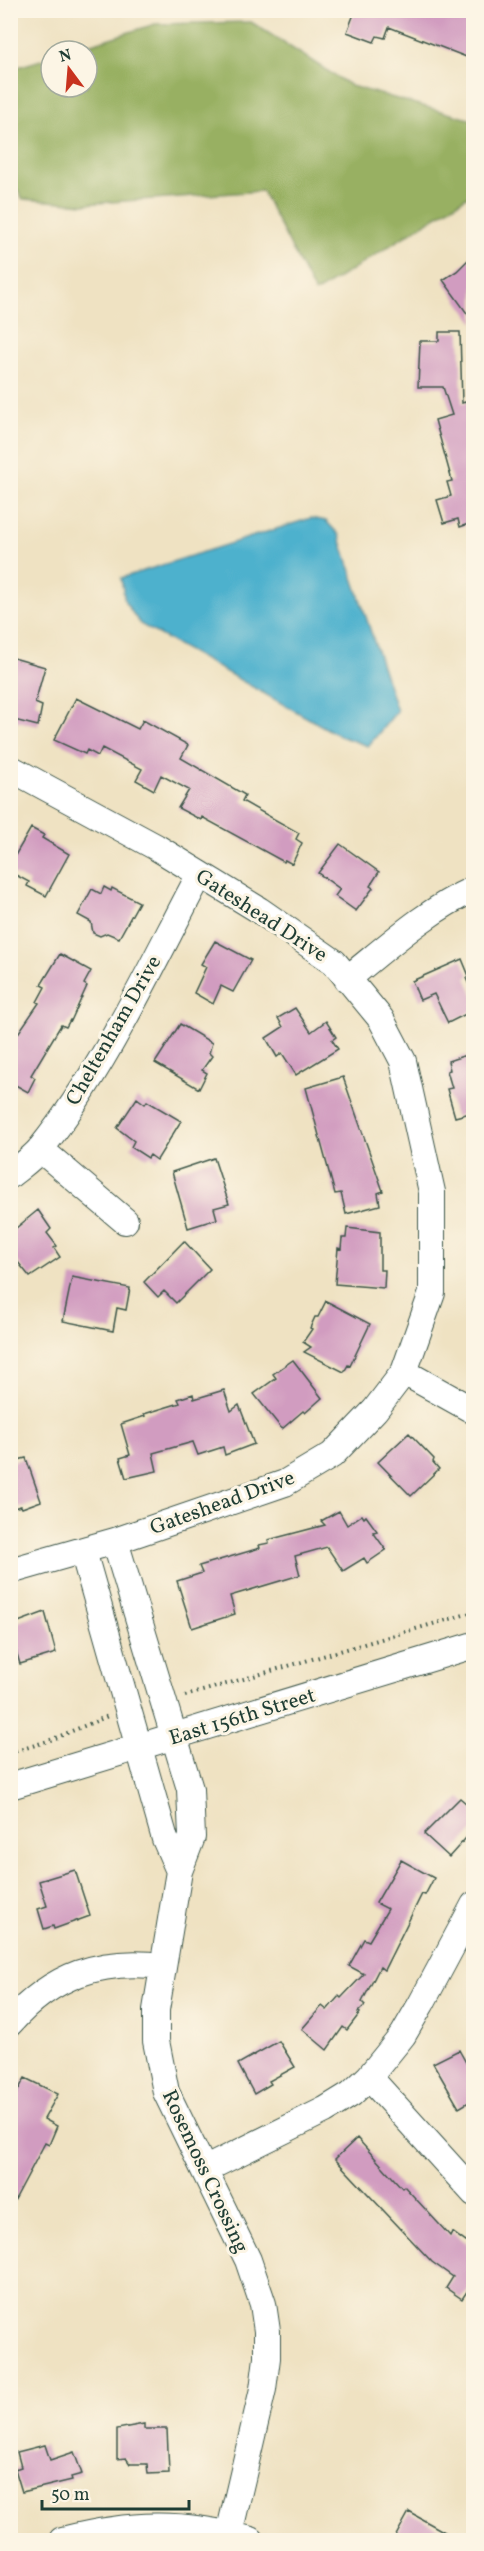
<svg xmlns="http://www.w3.org/2000/svg" width="484" height="2551" font-family="Vollkorn,serif">
  <style>
    .forest { fill: #98b062; stroke: #5c764b; stroke-width: 1.5 }
    .water { fill: #4eb1cd; stroke: #367780; stroke-width: 1.5 }
    .building { fill: #d19cc0 }
    .lines { fill: none; stroke-linecap: round; stroke-linejoin: round }
    .minor-casing { stroke: #3e5649; stroke-width: 28 }
    .path { stroke: #3e5649; stroke-width: 4; stroke-dasharray: 1.5 4.5; stroke-linecap: butt }
    .minor { stroke: #fff; stroke-width: 26 }
    .labels { text-anchor: middle; stroke-width: 6; stroke-linejoin: round; paint-order: stroke }
    .street-label { font-size: 21px; fill: #1f3d34; stroke: #fcf5e5 }
  </style>
  <rect width="100%" height="100%" fill="#fcf5e5"/>
  <filter id="ink" filterUnits="userSpaceOnUse"><feTurbulence type="fractalNoise" baseFrequency=".0167" numOctaves="2"/><feDisplacementMap in="SourceGraphic" scale="12" xChannelSelector="R" yChannelSelector="G"/><feConvolveMatrix kernelMatrix="1 2 1 2 8 2 1 2 1" color-interpolation-filters="sRGB"/></filter>
  <filter id="wash" filterUnits="userSpaceOnUse"><feTurbulence type="fractalNoise" baseFrequency=".008" numOctaves="4" result="noise"/><feDisplacementMap in="SourceGraphic" scale="24" xChannelSelector="R" yChannelSelector="G"/><feGaussianBlur stdDeviation="1.35" result="paint"/><feColorMatrix in="noise" values="0 0 0 0 0 0 0 0 0 0 0 0 0 0 0 0 0 1.4 0 .05"/><feComposite in="paint" operator="in"/></filter>
  <g filter="url(#wash)">
    <rect width="100%" height="100%" fill="#efe2c2"/>
    <path class="forest" d="M251 22 351 86 473 120V193L315 293 262 191 84 204 23 199 11 179V69L51 57V87H87V51H69L155 24Z"/>
    <path class="water" d="M311 518 326 521 339 535 397 711 368 746 340 736 140 624 125 602 121 578Z"/>
    <g id="blocks">
      <path class="building" d="M350 10H474V48L469 58 389 27 385 38 377 36 374 42 347 32 354 14Z
        M474 254V323L443 280 457 271Z
        M439 332H460L462 403 469 401 474 416V522L460 527 458 519 444 523 437 500 451 496 447 482 452 481 435 420 452 415 443 387H418L420 341H439Z
        M10 657 45 667 35 703 42 706 38 726 10 719Z
        M76 698 138 729 143 720 188 745 181 758 245 795 242 801 299 833 296 839 302 843 292 864 285 860 284 862 202 817 201 820 178 808 189 790 161 775 154 790 136 780 142 769 102 748 98 756 87 750 85 754 54 740Z
        M31 828 44 835 42 838 69 854 46 896 27 886 29 882 10 872V864Z
        M340 844 379 872 370 886 373 888 356 911 335 896 340 889 318 873Z
        M104 887 111 891 112 888 139 902 119 938 107 933 100 936 93 933 91 922 78 915 92 889 101 894Z
        M215 941 251 960 233 992 221 986 213 1004 194 993 206 967 201 964Z
        M60 954 91 971 84 984 87 986 71 1021 70 1020 66 1027 61 1025 31 1075 35 1078 28 1092 10 1082V1045L39 1003 37 1002 45 987 41 985Z
        M462 959 469 976 466 978 474 996V1010L448 1023 434 994 420 1000 412 981Z
        M295 1008 311 1032 326 1021 336 1037 332 1040 338 1049 296 1075 282 1053 277 1057 266 1038 283 1027 278 1018Z
        M180 1024 212 1043 209 1053 212 1056 202 1070 207 1073 199 1089 155 1063Z
        M466 1055 467 1059 474 1057V1112L455 1117 447 1089 452 1088 447 1071 450 1070 448 1061Z
        M343 1077 383 1191 378 1193 380 1205 346 1214 341 1193 335 1194 306 1088Z
        M137 1098 145 1104 147 1101 181 1121 157 1160 150 1155 148 1158 131 1147 134 1141 117 1128Z
        M214 1158 229 1204 214 1208 217 1219 188 1228 172 1172Z
        M38 1210 51 1229 47 1233 57 1246 54 1248 60 1257 30 1277 17 1261 10 1266V1233Z
        M347 1228 380 1232V1270H385L384 1288 335 1284 338 1248 341 1249 342 1238H346Z
        M184 1241 210 1269 176 1303 164 1291 158 1297 144 1282Z
        M72 1277 130 1288 126 1310 117 1308 113 1331 63 1321Z
        M326 1301 370 1324 350 1366 348 1365 344 1372 304 1352 311 1347 303 1342 312 1329 310 1328 315 1317H318Z
        M293 1360 322 1398 305 1413 303 1411 282 1429 254 1394 276 1378 273 1374Z
        M224 1390 231 1411 239 1405 254 1444 225 1455 223 1447 198 1455 193 1442 153 1453 157 1471 126 1478 120 1458 130 1455 121 1424 145 1416 144 1414 180 1403 178 1399 193 1394 194 1399Z
        M409 1433 434 1459 433 1462 439 1469 411 1496 378 1462Z
        M26 1458 41 1501 22 1508 21 1506 10 1509V1462Z
        M339 1511 347 1525 362 1515 364 1518 366 1516 377 1531 373 1532 386 1550 367 1563 364 1558 343 1571 327 1547 295 1556 300 1575 230 1596 235 1614 192 1628 177 1581 202 1573 199 1566 260 1548 259 1545 269 1543 268 1540 325 1525 321 1521Z
        M45 1612 56 1653 20 1664 15 1647 10 1648V1625Z
        M460 1798 474 1810V1829L449 1857 424 1834Z
        M401 1860 434 1878 425 1895 422 1894 384 1970 380 1967 362 2002 365 2005 358 2012 360 2013 347 2030 343 2027 327 2050 302 2029 322 2006 327 2010 339 1996 341 1998 364 1974 349 1966 364 1939 369 1941 388 1909 376 1903Z
        M75 1870 90 1916 54 1929 53 1926 44 1929 38 1909 47 1906 39 1881Z
        M279 2041 295 2067 269 2081 271 2084 254 2094 238 2064Z
        M459 2050 469 2068H474V2099L459 2108 433 2063Z
        M25 2078 58 2094 44 2119 57 2126 49 2145 45 2143 10 2209V2105Z
        M357 2138 402 2188 404 2186 450 2236 452 2232 474 2248V2281L462 2299 446 2288 453 2277 432 2262 335 2159Z
        M144 2424V2429H167L169 2473 148 2474 147 2464H130L126 2458 117 2459V2429Z
        M45 2445 50 2460 74 2452 82 2474 71 2477 72 2480 22 2492 15 2469 21 2467 17 2452Z
        M409 2512 461 2541H393Z"/>
    </g>
  </g>
  <g filter="url(#ink)">
    <use href="#blocks" fill-opacity="0" stroke="#3e5649" stroke-width="1.5"/>
    <g class="lines">
      <defs>
        <path id="minor" d="M10 768 156 847 259 910 334 962 381 1019 403 1061 432 1192V1293L404 1372 375 1410 332 1455 285 1483 115 1541 10 1571
          M347 979C387 947 427 910 474 889
          M40 1149 125 1221
          M10 1175C21 1166 33 1158 41 1148 104 1070 153 962 200 874
          M404 1372 474 1411
          M115 1541 190 1789 192 1837 179 1871 156 2010V2041L166 2092 248 2260 263 2304 267 2331V2358L263 2389 229 2534
          M83 1551 165 1839 179 1871
          M10 1786 474 1645
          M10 2023C52 1975 100 1958 163 1966
          M369 2077 474 2193
          M204 2170 325 2110 351 2094 369 2077 403 2035 421 2004 474 1905
          M62 2540C130 2523 182 2521 251 2540"/>
      </defs>
      <use href="#minor" class="minor-casing"/>
      <path class="path" d="M185 1696 474 1612
        M10 1753 48 1741 108 1716"/>
      <use href="#minor" class="minor"/>
    </g>
  </g>
  <g class="labels">
    <g class="street-label">
      <text transform="translate(262 915) rotate(33)" y="7">Gateshead Drive</text>
      <text transform="translate(113 1030) rotate(-60)" y="7">Cheltenham Drive</text>
      <text transform="translate(222 1502) rotate(-20)" y="7">Gateshead Drive</text>
      <text transform="translate(242 1716) rotate(-17)" y="7">East 156th Street</text>
      <text transform="translate(206 2171) rotate(65)" y="7">Rosemoss Crossing</text>
    </g>
  </g>
  <rect width="484" height="2551" fill="none" stroke="#fcf5e5" stroke-width="36"/>
  <g transform="translate(69 69) rotate(344)"><circle r="28" fill="#fcf5e5" stroke="#a4ab9e" stroke-width="1.5"/>
  <path d="M0-4.5L10 22L0 15L-10 22Z" fill="#c8321e"/>
  <text y="-9" font-size="16" font-weight="bold" text-anchor="middle" fill="#1f3d34">N</text>
  </g>
  <path d="M42 2500v9h147v-9" fill="none" stroke="#1f3d34" stroke-width="3"/>
  <text x="51" y="2500" font-size="18" fill="#1f3d34" stroke="#fcf5e5" stroke-width="4.5" paint-order="stroke">50 m</text>
</svg>
